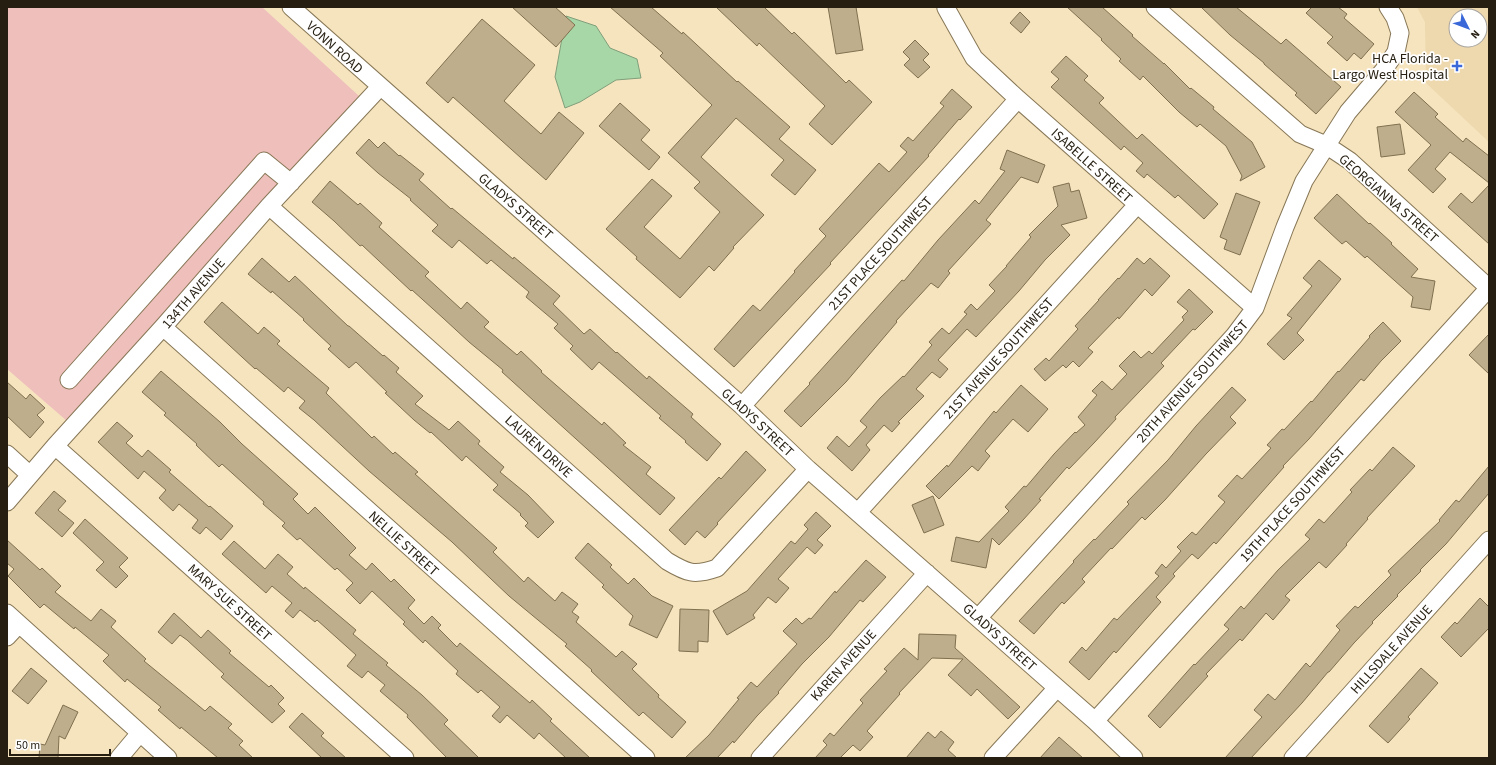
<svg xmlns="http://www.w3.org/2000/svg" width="1496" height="765" font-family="'Source Sans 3',sans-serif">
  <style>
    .built { fill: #eed8ae; fill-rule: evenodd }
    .green { fill: #eebfbb }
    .water { fill: #a7d6a7; stroke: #809f7a }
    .building { fill: #bfae8b; stroke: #80704f }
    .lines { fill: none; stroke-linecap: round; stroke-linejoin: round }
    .minor-casing { stroke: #877756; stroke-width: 19 }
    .minor { stroke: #fff; stroke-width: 17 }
    .poi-dot { fill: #3a68d8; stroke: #fff; stroke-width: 1.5 }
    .labels { text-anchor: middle; stroke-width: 3.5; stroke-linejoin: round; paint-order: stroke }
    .street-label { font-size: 14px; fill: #251e11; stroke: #fff }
    .poi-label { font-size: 14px; fill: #251e11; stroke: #fff; text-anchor: end }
  </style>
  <rect width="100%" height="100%" fill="#f6e4bf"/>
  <path class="built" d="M1417 7H1489V142L1426 83 1425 22ZM1456 16H1480V40H1456Z"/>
  <path class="green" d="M7 7H262L359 96 67 421 7 369Z"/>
  <path class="water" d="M566 16 596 26 610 48 637 59 641 78 616 80 580 102 565 108 555 77Z"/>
  <path class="building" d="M512 7H555L575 25 556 47Z
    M610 7H651L682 34 683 32 737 82 738 81 790 127 779 139 816 170 795 195 771 175 784 160 736 118 701 157 764 215 733 247 734 248 714 271 709 266 680 298 636 259 637 257 606 229 652 179 672 196 644 227 680 259 720 212 694 188 700 182 668 153 712 105 660 56 663 53Z
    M716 7H764L792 34 794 32 846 83 849 80 872 102 832 145 809 124 825 106 759 43 757 46Z
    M828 7H856L863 50 836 54Z
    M1067 7H1102L1133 35 1132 36 1164 64V63L1190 89 1191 88 1214 107 1213 109 1252 142 1265 167 1240 181 1242 176 1226 146 1200 124 1197 127 1179 112 1143 76 1140 80 1119 61 1121 59 1101 40 1102 39Z
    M1201 7H1236L1281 44 1286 39 1341 87 1316 114 1295 95 1297 93 1264 64V63L1230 35Z
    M1312 7H1338L1347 14 1344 18 1374 44 1361 59 1354 53 1347 61 1327 43 1333 37 1306 13Z
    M1020 12 1030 22 1021 33 1010 23Z
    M482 19 535 65 504 101 541 134 559 112 584 133 546 180 521 158 453 97 448 103 426 83Z
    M915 40 929 54 923 60 930 67 918 78 904 65 910 59 903 52Z
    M1066 56 1088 76 1084 80 1104 98 1099 103 1137 139 1142 134 1218 204 1204 219 1178 195 1175 198 1147 174 1144 178 1136 171 1143 163 1124 146 1121 150 1051 87 1059 79 1051 72Z
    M952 89 972 107 960 120 959 119 928 155 929 156 830 263 831 264 734 367 714 349 753 305 760 311 795 272 794 271 826 236 819 229 879 163 889 172 907 152 900 146 908 137 913 141 944 106 940 103Z
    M1414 92 1438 114 1435 117 1463 142 1466 138 1489 156V183L1450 152 1435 169 1446 179 1433 193 1408 170 1431 145 1395 112Z
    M620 103 650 130 641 140 660 157 649 170 599 126Z
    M1400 124 1405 154 1381 157 1377 127Z
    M369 139 378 148 384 142 399 156 400 155 424 174 419 180 451 209 452 208 513 259 514 257 560 296 553 304 584 334 590 329 616 353 617 352 647 379 649 376 693 414 691 417 721 444 707 461 685 442 686 441 659 418 661 416 599 362 592 370 570 349 573 346 554 328 558 324 526 297 529 292 491 260 487 264 459 240 452 248 432 231 438 225 410 200 411 199 378 173 356 153Z
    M1007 150 1045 165 1038 183 1021 177 986 220 991 224 948 271 950 273 938 288 931 283 896 321 897 322 846 382 801 427 784 411 810 384 809 383 902 280 904 281 938 240 975 200 979 204 1005 171 1000 169Z
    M330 181 358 205 360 203 382 223 379 227 429 272 425 276 461 309 467 302 489 322 484 327 517 355 521 351 542 371 541 372 602 425 604 422 626 443 623 445 651 467 646 474 675 498 660 515 502 372 503 370 469 342 443 318 412 290 411 291 362 245 360 246 334 221 312 202Z
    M1069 183 1071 192 1079 190 1087 218 1061 225 1070 235 1045 260 1019 291 976 337 967 329 938 360 948 369 940 378 932 372 916 389 924 396 898 422 900 423 892 432 884 425 866 445 870 450 852 471 827 448 837 436 849 447 867 427 860 421 880 398 903 376 904 377 932 345 929 342 942 328 949 334 967 314 964 312 971 304 977 310 995 291 989 285 1007 266H1006L1031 237 1029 235 1058 206 1053 187Z
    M1489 185V244L1448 207 1461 193 1472 203Z
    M1236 193 1260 202 1240 255 1224 249 1227 240 1220 237Z
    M1337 194 1369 224 1370 223 1392 243 1391 244 1418 269 1411 277 1435 281 1430 310 1411 307 1413 297 1367 256 1365 258 1346 241 1342 244 1314 218Z
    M262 258 289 282 295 276 348 326H349L383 356 384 355 399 368 396 372 423 396 415 404 449 430 458 421 480 441 478 444 504 467 500 472 528 495 554 522 538 538 525 526 528 523 520 515 521 514 493 490 498 485 466 456 462 461 431 432 430 433 414 420 385 393 387 392 356 362 349 368 328 349 331 346 303 320 304 319 272 291 271 293 248 274Z
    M1137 258 1144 264 1150 258 1170 276 1152 296 1145 289 1119 319 1118 317 1088 348 1093 352 1079 367 1073 361 1066 368 1063 365 1045 381 1034 369 1046 358 1049 361 1078 329 1075 326 1099 300H1098L1118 278 1119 279Z
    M1319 260 1341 279 1297 333 1304 340 1284 360 1267 344 1292 318 1287 315 1312 286 1303 278Z
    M1189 289 1213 312 1195 330 1193 329 1161 363 1164 366 1115 417 1116 419 1094 443 1069 469 1067 467 1039 499 1041 500 1023 520 999 545 992 538 986 568 951 561 956 537 979 542 1009 511 1005 507 1024 486 1026 487 1054 454 1075 432 1076 433 1085 425 1078 417 1097 395 1092 391 1102 381 1112 390 1127 374 1119 366 1134 351 1141 358 1149 351 1152 354 1184 320 1182 317 1188 311 1177 302Z
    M222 302 258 334 264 327 280 341 277 344 329 388 326 393 372 438 374 436 393 454 395 452 418 472 415 474 497 548 493 552 524 582 528 577 555 601 562 592 578 604 572 612 579 617 576 622 616 657 622 651 637 664 632 669 659 695 658 697 686 722 672 738 643 712 639 716 591 671 592 670 565 646 567 644 509 596 452 542 369 471 314 420 299 408 305 401 288 387 284 392 256 368 255 369 204 322Z
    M1383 322 1401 341 1381 361 1364 381 1361 379 1309 439 1283 466 1284 467 1216 544 1214 542 1198 559 1192 554 1173 574 1175 576 1156 597 1161 602 1116 653 1114 651 1089 680 1069 662 1082 647 1086 651 1114 618 1117 620 1159 576 1155 573 1162 564 1166 568 1181 551 1177 547 1192 532 1196 535 1225 502 1218 496 1237 475 1242 479 1271 448 1267 445 1282 429 1284 430 1311 401 1312 402 1338 371 1339 372 1370 337 1369 336Z
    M1489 334V374L1469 355Z
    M161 371 220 422 242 444 298 494 293 499 308 514 315 507 356 548 349 555 366 570 372 563 391 582 394 579 415 600 408 608 424 624 432 616 441 625 438 628 457 647 460 643 530 703 532 700 552 719 550 721 590 758H566L539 733 534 739 507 715 500 723 492 716 500 707 481 690 478 693 456 674 458 671 425 640 423 643 403 624 405 622 372 591 360 604 346 590 353 583 337 568 335 570 300 538 297 540 282 526 285 523 263 504 264 502 222 464 219 467 196 445 197 444 164 415 166 413 142 392Z
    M7 382 26 399 30 394 45 408 37 415 44 422 30 438 7 416Z
    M1021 385 1048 409 1028 432 1013 419 985 451 990 456 978 471 972 466 939 499 926 486 947 465 948 467 994 411 996 413Z
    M1232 387 1246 400 1230 417 1236 423 1206 454 1165 500 1145 520 1142 517 1112 549 1111 548 1082 579 1085 582 1064 604 1062 602 1034 634 1019 621 1074 562 1073 561 1094 539 1095 540 1129 504 1127 502 1168 460 1196 426Z
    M117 422 133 436 126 443 142 457 148 450 171 470 169 472 209 507 210 506 233 526 221 540 206 527 200 534 192 528 198 520 179 504 173 511 159 498 166 490 144 471 138 479 98 442Z
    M1393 447 1415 466 1367 518 1368 519 1346 544 1347 545 1326 568 1319 562 1285 596 1290 600 1273 620 1266 613 1242 641 1240 639 1206 674 1208 676 1160 728 1148 716 1194 664 1195 665 1229 629 1224 625 1241 606 1244 609 1278 570 1310 539 1305 535 1319 519 1324 523 1352 492 1350 490 1370 469 1372 471Z
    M746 451 766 470 717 523 718 524 705 538 697 531 685 545 669 530 719 477 721 479Z
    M1489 466V493L1446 544 1420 570 1421 571 1397 595 1398 596 1372 622 1373 623 1354 643 1329 672H1328L1302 703 1251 758H1225L1262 717 1254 710 1268 694 1275 700 1306 663 1310 667 1340 630 1336 626 1355 606 1358 608 1391 575 1388 571 1440 521 1439 520 1456 500 1459 502Z
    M54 491 66 501 58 510 74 523 62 537 35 513Z
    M933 496 944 525 924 533 912 505Z
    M816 512 831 526 817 540 823 545 815 554 807 547 778 579 789 588 776 603 768 597 753 615 755 618 727 635 713 611 747 591 791 541 795 544 808 529 804 525Z
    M85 519 128 558 119 567 128 576 116 588 96 570 104 562 73 533Z
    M7 540 40 570 42 568 61 586 55 592 91 621 101 609 116 621 111 627 146 659 144 661 205 711 210 706 232 724 228 728 243 741 239 745 253 758H218L181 727 180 729 158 710 161 707 127 679 125 682 103 661 109 655 75 627 74 629 44 604 40 608 8 576 14 569 7 563Z
    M234 541 265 569 278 554 293 567 287 574 304 589 305 587 356 630 353 634 388 663 386 665 422 695 448 720 444 724 479 758H447L407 717 408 715 380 691 385 685 368 671 362 678 347 666 356 655 317 620 315 622 300 610 293 618 285 611 292 603 272 586 266 593 222 554Z
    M588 543 612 565 610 567 628 584 634 578 652 596 673 606 657 638 629 625 633 616 602 587 604 585 575 558Z
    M866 560 886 577 863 602 860 600 829 637 802 664 778 692 779 693 757 716 734 743 733 741 717 758H685L709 735 739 699 737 698 751 682 757 687 797 644 783 631 796 618 802 624 809 618 811 619 835 591 836 593Z
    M1480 598 1489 607V628L1461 657 1441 637 1455 622 1457 624Z
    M680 609 709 610 708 642 698 641V652L679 651Z
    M174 613 201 638 208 630 231 651 229 653 269 687 271 685 284 698 278 704 285 711 272 723 221 677 224 674 187 640 180 635 172 644 158 632Z
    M919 634 956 635 955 648 1020 707 1008 719 977 689 971 696 948 675 963 659 932 658 899 693 900 694 867 731 873 737 860 751 853 745 840 758H815L827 745 823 741 830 733 834 736 863 703 860 700 887 671 884 669 904 648 918 660Z
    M31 668 47 681 28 704 12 691Z
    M1421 668 1438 683 1408 717 1410 719 1388 743 1369 726Z
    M63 705 78 712 65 739 59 736 58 758H39L40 744 45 745Z
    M302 713 324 733 321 736 346 758H322L289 727Z
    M941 731 954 742 948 750 957 758H906L928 732 935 738Z
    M1059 737 1083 758H1040Z"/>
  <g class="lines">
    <defs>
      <path id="minor" d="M291 7 742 406 808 469 1095 721 1134 758
        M947 7 946 8 974 58 1018 99 1255 308
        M1155 7 1300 134 1326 145 1350 161 1489 288
        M269 206 667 561C687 573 694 576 717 568L808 469
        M163 327 646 758
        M69 380 264 161 291 183
        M742 406 1018 99
        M55 446 405 758
        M7 454 30 475
        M7 502 55 446 163 327 269 206 380 87
        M858 512 1137 205
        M7 613 168 758
        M978 618 1234 336 1255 308 1285 227 1304 181 1348 112 1383 71 1396 52 1400 33 1395 18 1388 7
        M7 637 19 624
        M1095 721 1489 288
        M119 758 140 733
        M760 758 927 573
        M993 758 1057 688
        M1293 758 1489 540"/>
    </defs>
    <use href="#minor" class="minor-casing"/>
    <use href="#minor" class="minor"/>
  </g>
  <path class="poi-dot" d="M1455 60h4v4h4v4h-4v4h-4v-4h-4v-4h4z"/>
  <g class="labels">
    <g class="street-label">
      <text transform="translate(335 47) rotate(42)" y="5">VONN ROAD</text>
      <text transform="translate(1092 165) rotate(42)" y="5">ISABELLE STREET</text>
      <text transform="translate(1389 198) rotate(41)" y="5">GEORGIANNA STREET</text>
      <text transform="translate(516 206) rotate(41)" y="5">GLADYS STREET</text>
      <text transform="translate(880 253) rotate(-48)" y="5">21ST PLACE SOUTHWEST</text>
      <text transform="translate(193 293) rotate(-49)" y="5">134TH AVENUE</text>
      <text transform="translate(998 358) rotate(-48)" y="5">21ST AVENUE SOUTHWEST</text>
      <text transform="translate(1192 381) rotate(-48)" y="5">20TH AVENUE SOUTHWEST</text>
      <text transform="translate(758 422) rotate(43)" y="5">GLADYS STREET</text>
      <text transform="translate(539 446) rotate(42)" y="5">LAUREN DRIVE</text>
      <text transform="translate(1292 504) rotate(-48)" y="5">19TH PLACE SOUTHWEST</text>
      <text transform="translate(404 543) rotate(42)" y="5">NELLIE STREET</text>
      <text transform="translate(230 602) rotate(42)" y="5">MARY SUE STREET</text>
      <text transform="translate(1000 637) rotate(42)" y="5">GLADYS STREET</text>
      <text transform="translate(1391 649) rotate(-48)" y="5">HILLSDALE AVENUE</text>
      <text transform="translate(843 665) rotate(-48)" y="5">KAREN AVENUE</text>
    </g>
    <g class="poi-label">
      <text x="1448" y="63">HCA Florida -<tspan x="1448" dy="16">Largo West Hospital</tspan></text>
    </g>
  </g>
  <rect width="1496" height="765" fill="none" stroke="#251e11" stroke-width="16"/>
  <g transform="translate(1468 28) rotate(132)"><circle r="19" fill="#ffffff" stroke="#a8a5a0"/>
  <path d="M0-3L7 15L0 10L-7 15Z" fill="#3a68d8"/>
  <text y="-6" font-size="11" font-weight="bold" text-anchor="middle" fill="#251e11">N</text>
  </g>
  <path d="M10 749v6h100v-6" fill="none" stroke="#251e11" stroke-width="2"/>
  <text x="16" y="749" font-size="12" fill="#251e11" stroke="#ffffff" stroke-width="3" paint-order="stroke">50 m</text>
</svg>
